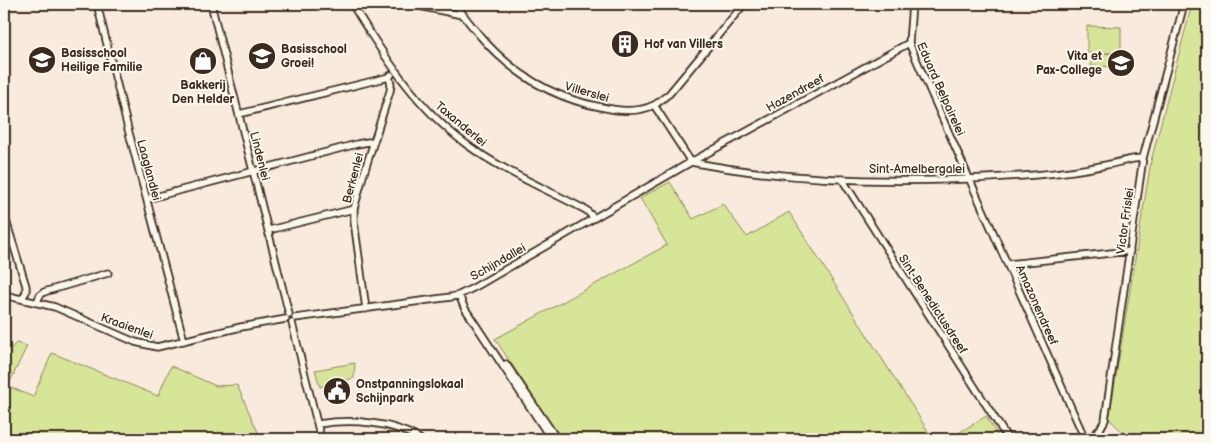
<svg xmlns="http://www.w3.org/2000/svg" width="1211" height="443" font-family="'Balsamiq Sans',sans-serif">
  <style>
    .green { fill: #d7e598; stroke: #89885b }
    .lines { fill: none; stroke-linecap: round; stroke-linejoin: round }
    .street-casing { stroke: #3b2a1e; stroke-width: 9 }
    .street { stroke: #fbf7ec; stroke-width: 5.5 }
    .labels { text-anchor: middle; stroke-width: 4; stroke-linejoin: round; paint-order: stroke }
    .poi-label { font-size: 12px; font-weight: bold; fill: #3b2a1e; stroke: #fbf7ec; text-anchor: start }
    .street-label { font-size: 12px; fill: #3b2a1e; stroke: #fbf7ec }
  </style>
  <rect width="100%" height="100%" fill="#f8ebdd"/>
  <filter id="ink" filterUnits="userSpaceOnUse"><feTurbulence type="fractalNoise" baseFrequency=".02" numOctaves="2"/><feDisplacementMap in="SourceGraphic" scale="10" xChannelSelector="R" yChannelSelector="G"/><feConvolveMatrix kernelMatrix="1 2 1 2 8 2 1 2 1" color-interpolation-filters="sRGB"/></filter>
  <g filter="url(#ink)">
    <path class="green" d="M1192 4H1207V439H1130L1109 419 1151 161Z
      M1087 26 1121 27V53H1102L1118 54 1117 67 1091 66 1092 53H1087Z
      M670 182 693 219 723 204 747 237 789 212 933 439H561L495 339 667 245 640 198Z
      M16 343 27 346 8 386 33 397 52 353 158 396 171 366 216 386 237 385 261 439H4V356Z
      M355 363 354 378 320 387 315 370Z
      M986 416 1000 439H949Z"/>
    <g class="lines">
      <defs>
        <path id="street" d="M97 4 128 129 184 341
          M211 4 289 314
          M352 4C383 55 417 108 466 144 503 171 546 189 586 210L594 218
          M410 4 462 15
          M456 4C463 16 472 26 481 37 513 74 553 98 601 107 618 111 638 113 654 105 659 103 664 97 669 94L744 4
          M912 4 909 43 1085 439
          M654 105 691 162
          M239 114 389 77 391 75
          M691 162C803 184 921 184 1035 175 1059 173 1083 170 1106 165 1118 163 1131 158 1143 158
          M842 179 1008 439
          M147 199 357 144 368 142 373 143
          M4 214 26 286V292L22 299
          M269 230 354 209
          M1008 264 1130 251
          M4 295 55 307 135 342 157 347 241 327 286 319
          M459 295 464 307 551 439
          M37 302 40 295 44 292 108 273
          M366 309 354 221V209L363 176 390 91 391 84 389 77
          M295 318 451 297 459 295 475 287 691 162 909 43
          M292 323 321 439
          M506 364 557 439
          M318 424C351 419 391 421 420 439
          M1090 439 1100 429 1105 420 1143 158 1184 4"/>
      </defs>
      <use href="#street" class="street-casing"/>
      <use href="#street" class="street"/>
    </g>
  </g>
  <defs>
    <symbol id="building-disc" viewBox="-11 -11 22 22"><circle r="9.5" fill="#3b2a1e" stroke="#fbf7ec"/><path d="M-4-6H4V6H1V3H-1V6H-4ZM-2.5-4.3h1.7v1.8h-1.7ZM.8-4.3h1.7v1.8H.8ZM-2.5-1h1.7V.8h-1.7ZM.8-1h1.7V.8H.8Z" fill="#fff"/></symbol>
    <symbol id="school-disc" viewBox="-11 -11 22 22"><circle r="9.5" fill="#3b2a1e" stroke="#fbf7ec"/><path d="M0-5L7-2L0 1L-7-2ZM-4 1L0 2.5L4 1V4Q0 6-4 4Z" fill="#fff"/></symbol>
    <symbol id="shop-disc" viewBox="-11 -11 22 22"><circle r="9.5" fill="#3b2a1e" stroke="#fbf7ec"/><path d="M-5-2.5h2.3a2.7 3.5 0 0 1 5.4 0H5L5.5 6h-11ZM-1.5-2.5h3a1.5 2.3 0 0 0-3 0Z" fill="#fff"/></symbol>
    <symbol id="civic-disc" viewBox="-11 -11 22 22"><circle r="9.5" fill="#3b2a1e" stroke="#fbf7ec"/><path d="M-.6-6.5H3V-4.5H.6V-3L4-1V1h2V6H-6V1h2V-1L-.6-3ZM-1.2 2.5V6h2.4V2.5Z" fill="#fff"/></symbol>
  </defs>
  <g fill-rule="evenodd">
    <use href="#building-disc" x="609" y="28" width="32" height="32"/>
    <use href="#school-disc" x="246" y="40" width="32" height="32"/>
    <use href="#school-disc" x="26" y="44" width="32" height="32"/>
    <use href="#shop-disc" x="187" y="45" width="32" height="32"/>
    <use href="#school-disc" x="1105" y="47" width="32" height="32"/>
    <use href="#civic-disc" x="321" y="375" width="32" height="32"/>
  </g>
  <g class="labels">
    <g class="poi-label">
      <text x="644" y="48">Hof van Villers</text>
      <text x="281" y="53">Basisschool<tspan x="281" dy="14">Groei!</tspan></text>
      <text x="61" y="57">Basisschool<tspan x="61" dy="14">Heilige Familie</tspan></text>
      <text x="1102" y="60" text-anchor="end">Vita et<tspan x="1102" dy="14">Pax-College</tspan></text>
      <text x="203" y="89" text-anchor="middle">Bakkerij<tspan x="203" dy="14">Den Helder</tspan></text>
      <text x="356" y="388">Onstpanningslokaal<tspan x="356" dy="14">Schijnpark</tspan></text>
    </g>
    <g class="street-label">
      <text transform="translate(941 89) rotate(66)" y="4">Eduard Belpairelei</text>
      <text transform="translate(587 92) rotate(16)" y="4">Villerslei</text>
      <text transform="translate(795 93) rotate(-29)" y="4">Hazendreef</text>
      <text transform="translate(461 124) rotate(40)" y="4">Taxanderlei</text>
      <text transform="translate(260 156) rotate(76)" y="4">Lindenlei</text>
      <text x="917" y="173">Sint-Amelbergalei</text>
      <text transform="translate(149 170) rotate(75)" y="4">Laaglandlei</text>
      <text transform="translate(353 178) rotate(-75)" y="4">Berkenlei</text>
      <text transform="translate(1125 221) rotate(-82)" y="4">Victor Frislei</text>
      <text transform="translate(498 262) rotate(-30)" y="4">Schijndallei</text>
      <text transform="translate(933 304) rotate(57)" y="4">Sint-Benedictusdreef</text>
      <text transform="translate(1037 305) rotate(66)" y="4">Amazonendreef</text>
      <text transform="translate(127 326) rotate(20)" y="4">Kraaienlei</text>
    </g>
  </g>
  <rect width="1211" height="443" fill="none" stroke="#fbf7ec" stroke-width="20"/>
  <rect x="10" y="10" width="1191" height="423" fill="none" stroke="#3b2a1e" stroke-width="2" filter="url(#ink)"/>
</svg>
